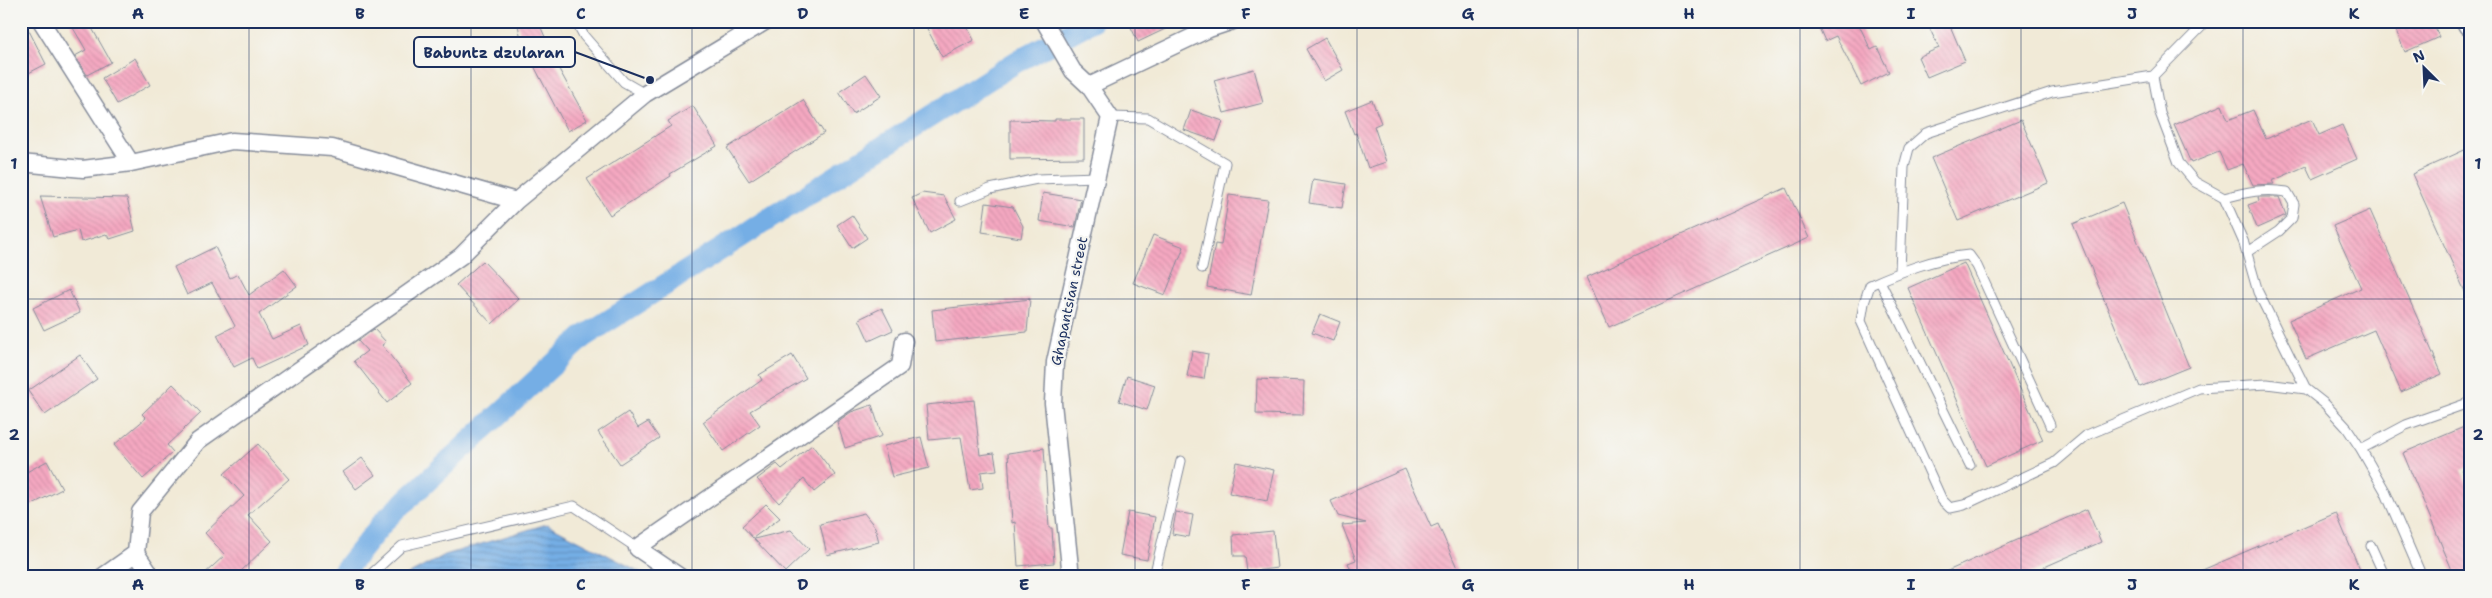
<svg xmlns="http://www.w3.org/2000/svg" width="2492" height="598" font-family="'Shantell Sans',sans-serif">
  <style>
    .water { fill: url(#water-rules); stroke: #486ea2 }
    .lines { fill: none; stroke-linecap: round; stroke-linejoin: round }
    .canal { stroke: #75aee5; stroke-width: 22 }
    .building { fill: url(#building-back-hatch) }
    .service-casing { stroke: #868c9a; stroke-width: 11 }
    .minor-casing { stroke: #868c9a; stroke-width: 19 }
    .primary-casing { stroke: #868c9a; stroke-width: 29 }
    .service { stroke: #fff; stroke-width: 9 }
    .minor { stroke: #fff; stroke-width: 16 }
    .primary { stroke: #fff; stroke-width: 26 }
    .grid { fill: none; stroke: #1b2f5e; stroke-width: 1; stroke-opacity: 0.55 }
    .labels { text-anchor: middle; stroke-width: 4.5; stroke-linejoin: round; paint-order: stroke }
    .street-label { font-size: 14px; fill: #1b2f5e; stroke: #f6f6f2 }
    .leader { fill: none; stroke: #1b2f5e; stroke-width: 2 }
    .callout-dot { fill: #1b2f5e; stroke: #f6f6f2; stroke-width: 2 }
    .callout { fill: #f6f6f2; stroke: #1b2f5e; stroke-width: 2 }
    .callout-label { font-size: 15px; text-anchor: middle; font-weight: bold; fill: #1b2f5e }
    .neatline { fill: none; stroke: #1b2f5e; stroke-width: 2 }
    .grid-label { font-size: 16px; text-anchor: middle; font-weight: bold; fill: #1b2f5e }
  </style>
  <defs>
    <pattern id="water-rules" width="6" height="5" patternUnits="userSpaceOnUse" patternTransform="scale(1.25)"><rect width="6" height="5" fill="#75aee5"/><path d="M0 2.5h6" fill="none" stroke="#5f8ebd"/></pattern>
    <pattern id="building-back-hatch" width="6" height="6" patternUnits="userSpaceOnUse" patternTransform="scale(1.25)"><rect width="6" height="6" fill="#f5a8c1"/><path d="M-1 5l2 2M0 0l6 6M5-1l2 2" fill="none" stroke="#d191a8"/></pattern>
  </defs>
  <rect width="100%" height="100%" fill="#f6f6f2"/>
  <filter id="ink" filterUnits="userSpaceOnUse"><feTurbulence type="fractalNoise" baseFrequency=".02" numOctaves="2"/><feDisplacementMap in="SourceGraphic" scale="10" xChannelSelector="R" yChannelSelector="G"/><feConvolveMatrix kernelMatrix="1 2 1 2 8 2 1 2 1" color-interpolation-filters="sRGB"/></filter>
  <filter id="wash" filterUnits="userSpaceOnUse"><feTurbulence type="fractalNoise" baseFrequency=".0096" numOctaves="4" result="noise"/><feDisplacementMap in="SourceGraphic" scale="20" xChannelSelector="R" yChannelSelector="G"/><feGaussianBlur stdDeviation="1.12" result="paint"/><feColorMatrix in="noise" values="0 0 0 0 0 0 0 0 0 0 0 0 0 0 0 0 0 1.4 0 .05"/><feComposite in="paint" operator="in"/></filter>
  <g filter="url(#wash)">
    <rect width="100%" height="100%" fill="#f1ead7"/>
    <path class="water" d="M547 524 650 577H404L445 555Z"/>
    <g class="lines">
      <path class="canal" d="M339 577 385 520 583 337 1016 62 1092 21"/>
    </g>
    <g id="blocks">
      <path class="building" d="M21 21H24L46 64 21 77Z
        M69 21H88L111 62 87 75 75 56 86 50Z
        M517 21H538L560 71 587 120 568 131 522 43Z
        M923 21H964L974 40 942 57Z
        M1128 21H1182L1138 42Z
        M1816 21H1867L1859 25 1871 50 1877 47 1889 72 1861 86 1836 36 1825 41Z
        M1926 21H1948L1965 61 1927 77 1918 57 1939 48Z
        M2392 21H2432L2439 37 2405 52Z
        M1325 38 1343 70 1324 81 1306 49Z
        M135 58 150 85 117 104 102 78Z
        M1254 69 1263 103 1224 113 1214 80Z
        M866 74 881 96 853 114 839 92Z
        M803 100 824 133 749 181 727 148Z
        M1372 100 1381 123 1374 126 1386 162 1368 168 1356 133 1354 134 1345 111Z
        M2222 105 2228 120 2253 110 2266 139 2312 119 2319 135 2342 125 2357 159 2312 179 2306 166 2272 181 2274 184 2253 185 2243 164 2227 170 2219 152 2191 163 2174 125Z
        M693 106 717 146 670 174 671 176 610 215 587 179 671 126 668 121Z
        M1191 110 1223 121 1216 141 1184 130Z
        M1055 119H1084V158L1010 159V120L1055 121Z
        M2021 120 2048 183 1958 221 1931 158Z
        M2471 147V305L2412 174Z
        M1313 179 1346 184 1342 208 1309 203Z
        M1786 188 1809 238 1609 327 1587 277Z
        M922 193 944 196 956 219 930 233 912 198Z
        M1043 193 1081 199 1075 227 1039 221Z
        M1229 195 1268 200 1251 295 1207 287 1215 244 1221 245Z
        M40 196 127 198 135 231 110 239 106 234 81 242 78 230 53 237Z
        M2258 197H2279L2286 215 2257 228 2248 205 2259 201Z
        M986 203 1013 207 1023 226 1021 238 982 232Z
        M2122 203 2189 367 2140 387 2073 224Z
        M2370 210 2442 374 2401 392 2374 330 2306 359 2289 320 2361 288 2333 226Z
        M852 215 867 238 852 248 837 225Z
        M1153 235 1184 247 1165 295 1133 283Z
        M215 247 230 278 238 274 249 295 284 269 297 286 259 314 272 339 301 326 309 345 257 369 252 358 234 367 217 335 235 326 212 283 187 295 174 267Z
        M483 261 519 299 492 324 456 285Z
        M1964 263 2043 440 1986 466 1908 288Z
        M69 290 80 313 44 330 33 308Z
        M1030 299 1027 332 935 342 932 310Z
        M882 308 893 330 869 341 859 319Z
        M1320 314 1340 322 1333 341 1312 333Z
        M374 329 386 342 382 345 412 383 387 403 354 361 367 351 358 341Z
        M1192 351 1208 354 1204 379 1187 376Z
        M80 355 97 379 45 415 28 391Z
        M792 355 806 378 750 411 760 425 723 451 703 422 762 380 759 375Z
        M1127 376 1155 385 1147 410 1119 401Z
        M1257 379 1304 381 1303 415 1256 414Z
        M173 384 201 413 167 445 173 452 143 479 114 445 146 418 142 414Z
        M974 400 980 455 994 453 997 470 981 472 983 488 970 490 961 437 929 440 926 405Z
        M872 405 882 436 845 448 837 422 851 412Z
        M628 412 638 428 648 422 659 438 620 464 598 432Z
        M2471 424V466L2461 470 2471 494V577H2455L2403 453Z
        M921 437 929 468 892 477 884 446Z
        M258 444 289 479 248 515 272 541 235 577H201L225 555 205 533 244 496 224 474Z
        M812 445 835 475 814 492 804 479 779 503 757 479 777 464 782 469Z
        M1044 448 1049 528H1052L1054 563 1018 566 1015 522 1012 523 1008 453Z
        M362 458 375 475 356 489 343 472Z
        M47 461 62 489 21 510V475Z
        M1236 462 1274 470 1267 501 1229 493Z
        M1405 469 1431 527 1438 524 1461 577H1354L1348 563 1356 560 1342 525 1366 523 1338 516 1331 501Z
        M766 504 780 518 753 538 742 526Z
        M2087 509 2101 542 2022 577H1934Z
        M1128 512 1155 517 1147 560 1120 555Z
        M1176 512 1193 515 1189 537 1172 534Z
        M864 513 875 527 879 542 827 555 820 524Z
        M2336 513 2363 577H2186Z
        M791 530 809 549 785 572 754 539Z
        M1273 531 1277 568 1247 572 1245 556H1234L1233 535Z"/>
    </g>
  </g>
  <g filter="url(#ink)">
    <use href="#blocks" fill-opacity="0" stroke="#868c9a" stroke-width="1"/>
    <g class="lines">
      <defs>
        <path id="service" d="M576 21 584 36 624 82 645 94
          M2153 76 2160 113 2179 163 2195 182 2224 198 2244 243 2258 292 2306 389
          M1110 117 1148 118 1225 163 1202 268
          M2224 198C2246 192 2264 188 2287 192L2294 204 2292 218 2279 231 2247 252
          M960 201 990 189 1037 179 1097 177
          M1900 272 1904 167 1909 148 1926 133 2052 92 2153 76 2207 21
          M1880 281 1970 465
          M2050 425 1977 266 1969 255C1935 258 1902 271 1870 285L1864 303 1861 321 1942 500 1950 508 1964 505 2054 463 2087 435 2199 388 2267 384 2306 389 2325 404 2347 428 2361 449 2385 491 2422 577
          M2361 449 2406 425 2471 402
          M2371 546 2385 577
          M368 577 402 546 574 506 637 548
          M1154 577 1181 461"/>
        <path id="minor" d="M41 21 131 163 232 141 332 148 516 201
          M1044 21 1073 71 1089 86 1110 117 1055 362 1053 403 1071 577
          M1089 86 1209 29 1233 21
          M21 166V163L83 169 131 163
          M102 577 136 553
          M152 577 136 553 140 512 198 441 461 256 516 201 645 94 766 21
          M680 577 637 548 900 366 904 341"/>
        <path id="primary" d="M2470 21 2471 23"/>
      </defs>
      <use href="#service" class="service-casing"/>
      <use href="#minor" class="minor-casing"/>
      <use href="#primary" class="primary-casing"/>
      <use href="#service" class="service"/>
      <use href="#minor" class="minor"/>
      <use href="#primary" class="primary"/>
    </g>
  </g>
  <path class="grid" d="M249 21V577M471 21V577M692 21V577M914 21V577M1135 21V577M1357 21V577M1578 21V577M1800 21V577M2021 21V577M2243 21V577M21 299H2471"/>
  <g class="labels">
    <g class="street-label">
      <text transform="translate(1069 301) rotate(-78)" y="5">Ghapantsian street</text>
    </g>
  </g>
  <path class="leader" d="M650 80L575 52"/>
  <circle class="callout-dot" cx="650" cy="80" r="5"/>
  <rect class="callout" x="414" y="37" width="161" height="30" rx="5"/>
  <g class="callout-label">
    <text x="494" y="58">Babuntz dzularan</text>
  </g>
  <rect width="2492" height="598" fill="none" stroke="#f6f6f2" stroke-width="55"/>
  <g transform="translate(2424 68) rotate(336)" stroke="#f6f6f2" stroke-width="4" paint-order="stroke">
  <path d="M0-4L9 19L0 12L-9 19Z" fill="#1b2f5e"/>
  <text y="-8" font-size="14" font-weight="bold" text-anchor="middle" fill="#1b2f5e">N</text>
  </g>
  <rect x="28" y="28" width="2436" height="542" class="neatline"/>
  <g class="grid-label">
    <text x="138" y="19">A</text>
    <text x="360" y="19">B</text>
    <text x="581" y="19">C</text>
    <text x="803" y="19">D</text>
    <text x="1024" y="19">E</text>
    <text x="1246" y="19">F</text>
    <text x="1468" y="19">G</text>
    <text x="1689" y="19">H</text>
    <text x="1911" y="19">I</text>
    <text x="2132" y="19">J</text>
    <text x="2354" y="19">K</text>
    <text x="14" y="169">1</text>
    <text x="2478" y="169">1</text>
    <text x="14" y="440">2</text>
    <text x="2478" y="440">2</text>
    <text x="138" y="590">A</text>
    <text x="360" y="590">B</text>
    <text x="581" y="590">C</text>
    <text x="803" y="590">D</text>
    <text x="1024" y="590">E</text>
    <text x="1246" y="590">F</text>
    <text x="1468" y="590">G</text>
    <text x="1689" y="590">H</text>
    <text x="1911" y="590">I</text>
    <text x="2132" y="590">J</text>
    <text x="2354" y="590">K</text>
  </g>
</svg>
